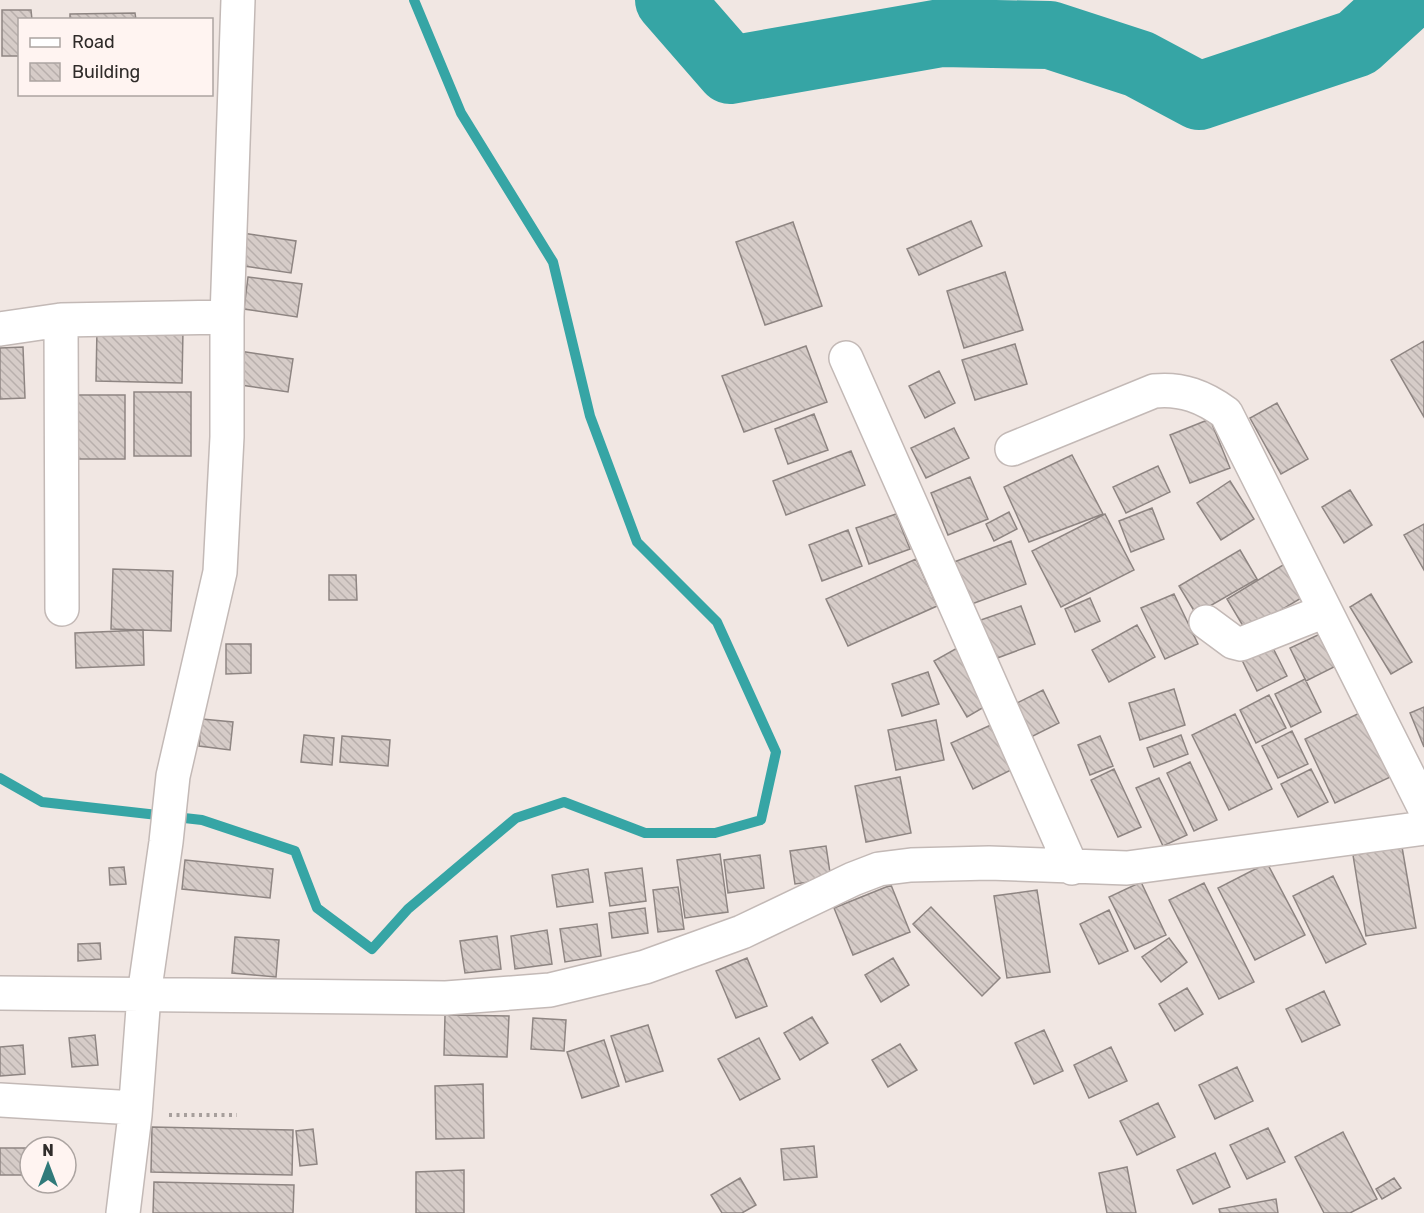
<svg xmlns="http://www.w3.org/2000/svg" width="1424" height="1213" font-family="Rubik,sans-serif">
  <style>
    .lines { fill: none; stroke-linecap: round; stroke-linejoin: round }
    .stream { stroke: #36a5a5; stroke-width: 10 }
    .river { stroke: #36a5a5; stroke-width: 68 }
    .building { fill: url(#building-back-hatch); stroke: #8e8582; stroke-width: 1.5 }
    .minor-casing { stroke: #c3b9b6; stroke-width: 36 }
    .path { stroke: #a79f9c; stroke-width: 4; stroke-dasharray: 3 4.5; stroke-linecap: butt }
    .minor { stroke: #fff; stroke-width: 33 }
  </style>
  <defs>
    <pattern id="building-back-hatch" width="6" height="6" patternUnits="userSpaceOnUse" patternTransform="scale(1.5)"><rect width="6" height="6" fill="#d6ccc8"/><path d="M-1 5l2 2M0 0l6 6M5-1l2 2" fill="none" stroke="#b8afac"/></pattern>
  </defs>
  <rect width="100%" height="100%" fill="#f1e7e3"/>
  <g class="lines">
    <path class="stream" d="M0 778 42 802 202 820 295 851 317 908 372 949 408 909 516 818 564 802 645 833H715L761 820 776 752 717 622 637 542 590 416 553 262 461 113 414 0"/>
    <path class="river" d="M669 0 730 70 941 33 1050 35 1139 64 1199 96 1357 43 1404 0"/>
  </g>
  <path class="building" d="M2 10H31L32 20H20V56H2Z
    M135 13 136 20H70V14Z
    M971 221 982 246 919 275 907 249Z
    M793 222 822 306 765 325 736 242Z
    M242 233 296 241 291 273 237 265Z
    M1005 272 1023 330 964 348 947 291Z
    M248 277 302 284 297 317 244 309Z
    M97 328 183 330 182 383 96 381Z
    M1424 341V417L1391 360Z
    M1015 344 1027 384 975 400 962 360Z
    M806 346 827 402 744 432 722 376Z
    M23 347 25 398 0 399V348Z
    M239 351 293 359 288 392 234 384Z
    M939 371 955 403 925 418 909 386Z
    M134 392H191V456H134Z
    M69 395H125V459H69Z
    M1277 403 1308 459 1281 474 1250 418Z
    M814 414 828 450 788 464 775 429Z
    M1210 419 1230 468 1190 483 1170 435Z
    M954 428 969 458 926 478 911 448Z
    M851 451 865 485 786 515 773 481Z
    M1072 455 1103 514 1029 542 1004 487Z
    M1158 466 1170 492 1126 513 1113 487Z
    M970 477 988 519 948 535 931 493Z
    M1230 481 1254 519 1221 540 1197 503Z
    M1350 490 1372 525 1344 543 1322 507Z
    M1152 508 1164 539 1131 552 1119 521Z
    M1009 512 1017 529 994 541 986 524Z
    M896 514 910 549 869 564 856 528Z
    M1105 514 1134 570 1061 607 1032 551Z
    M1424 524V570L1404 535Z
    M848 530 862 566 822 581 809 545Z
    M1011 541 1026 584 969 605 954 562Z
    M1240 550 1257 579 1196 614 1179 586Z
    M916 559 937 606 848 646 826 599Z
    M1288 562 1308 594 1246 631 1227 599Z
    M113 569 173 571 171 631 111 629Z
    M329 575H356L357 600H329Z
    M1174 594 1198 644 1165 659 1141 608Z
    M1371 594 1412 662 1391 674 1350 607Z
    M1090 598 1100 621 1075 632 1065 609Z
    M1021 606 1035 644 992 660 978 621Z
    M1137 625 1155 657 1109 682 1092 650Z
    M143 630 144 665 76 668 75 633Z
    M1320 634 1336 666 1306 681 1290 648Z
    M226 644H251V673L226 674Z
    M1271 644 1287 676 1257 691 1241 658Z
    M959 647 991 703 967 717 934 661Z
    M928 672 939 704 902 716 892 684Z
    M1305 679 1321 712 1291 727 1275 694Z
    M1174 689 1185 725 1140 740 1129 703Z
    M1043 690 1059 723 1029 738 1013 705Z
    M1269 695 1286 728 1256 743 1240 710Z
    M1424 707V747L1410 713Z
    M1368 709 1399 773 1335 803 1305 739Z
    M1235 714 1272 789 1229 810 1192 735Z
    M202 719 233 722 230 750 199 746Z
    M936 720 944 760 896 770 888 730Z
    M993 724 1015 768 973 789 951 743Z
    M1292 731 1308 764 1278 778 1262 746Z
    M304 735 334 738 332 765 301 762Z
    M1181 735 1188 754 1154 767 1147 748Z
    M342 736 390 740 388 766 340 762Z
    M1100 736 1113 766 1090 775 1078 745Z
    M1190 762 1217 820 1194 831 1167 773Z
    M1114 769 1141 827 1118 837 1091 780Z
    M1311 769 1328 802 1298 817 1281 784Z
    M900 777 911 833 866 842 855 786Z
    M1159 778 1187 835 1163 846 1136 788Z
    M826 846 831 879 795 884 790 851Z
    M1402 847 1416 928 1366 936 1353 855Z
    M720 854 728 912 685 918 677 860Z
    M760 855 764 888 728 893 724 860Z
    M185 860 273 869 270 898 182 889Z
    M1267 863 1305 935 1255 960 1218 888Z
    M124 867 126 884 110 885 109 868Z
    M642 868 646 901 610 906 605 873Z
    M588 869 593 902 557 907 552 875Z
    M1333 876 1366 944 1326 963 1293 896Z
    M1141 882 1166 935 1135 949 1109 897Z
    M1204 883 1254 982 1219 999 1169 900Z
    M891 885 910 932 853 955 834 908Z
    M678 887 684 929 658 932 653 890Z
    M1037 890 1050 972 1007 978 994 896Z
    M931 907 1000 978 982 996 913 924Z
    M645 908 648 933 612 938 609 913Z
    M1109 910 1128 951 1099 964 1080 924Z
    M597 924 601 956 565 962 560 929Z
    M547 930 552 964 515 969 511 936Z
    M497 936 501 969 465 973 460 941Z
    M235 937 279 940 276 977 232 973Z
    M1169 938 1187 962 1161 982 1142 957Z
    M100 943 101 959 78 961V944Z
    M747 958 767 1006 736 1018 716 971Z
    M893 958 909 985 881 1002 865 975Z
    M1187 988 1203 1014 1175 1031 1159 1004Z
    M1324 991 1340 1025 1302 1042 1286 1009Z
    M445 1015 509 1016 507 1057 444 1055Z
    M812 1017 828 1043 800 1060 784 1033Z
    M533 1018 566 1020 564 1051 531 1049Z
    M648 1025 663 1071 626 1082 611 1036Z
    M1044 1030 1063 1071 1034 1084 1015 1043Z
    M95 1035 98 1065 72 1067 69 1038Z
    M759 1038 780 1079 740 1100 718 1059Z
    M604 1040 619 1086 582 1098 567 1052Z
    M900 1044 917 1070 888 1087 872 1060Z
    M23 1045 25 1074 0 1076V1047Z
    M1111 1047 1127 1081 1089 1098 1074 1065Z
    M1237 1067 1253 1101 1215 1119 1199 1085Z
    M483 1084 484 1138 436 1139 435 1086Z
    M1158 1103 1175 1137 1137 1155 1120 1121Z
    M152 1127 293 1130 292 1175 151 1172Z
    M1268 1128 1285 1162 1247 1179 1230 1145Z
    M313 1129 317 1164 300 1166 296 1131Z
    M1343 1132 1377 1199 1350 1213H1324L1295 1157Z
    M814 1146 817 1177 784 1180 781 1149Z
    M0 1148H30V1175H0Z
    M1215 1153 1230 1187 1193 1204 1177 1170Z
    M1127 1167 1136 1213H1107L1099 1173Z
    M464 1170V1213H416V1172Z
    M740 1178 756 1205 742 1213H722L711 1195Z
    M1394 1178 1401 1188 1382 1199 1376 1189Z
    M154 1182 294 1185 293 1213H153Z
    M1276 1199 1278 1213H1220L1219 1209Z"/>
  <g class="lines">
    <defs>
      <path id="minor" d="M61 320 62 609
        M0 329 61 320 227 317
        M846 358 1072 868
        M1012 449 1154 391C1182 388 1204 397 1226 413L1424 807
        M1206 622 1233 642 1241 644 1325 611
        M0 993 446 998 550 990 645 967 742 932 853 879 879 869 911 865 989 863 1127 868 1424 828
        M0 1100 135 1108
        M123 1213 135 1115 144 995 166 842 173 776 220 572 227 437V317L238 0"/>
    </defs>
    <use href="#minor" class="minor-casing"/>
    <path class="path" d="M169 1115H237"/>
    <use href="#minor" class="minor"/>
  </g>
  <rect x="18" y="18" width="195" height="78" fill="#fff4f1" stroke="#aca4a1" stroke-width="1.5"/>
  <rect x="30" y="38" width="30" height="9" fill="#ffffff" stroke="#aca4a1" stroke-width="1.5"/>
  <text x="72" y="48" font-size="18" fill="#302c2a">Road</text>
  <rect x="30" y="63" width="30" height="18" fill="url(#building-back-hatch)" stroke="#aca4a1" stroke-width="1.5"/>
  <text x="72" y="78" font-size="18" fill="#302c2a">Building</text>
  <g transform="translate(48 1165)"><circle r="28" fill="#fff4f1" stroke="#aca4a1" stroke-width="1.5"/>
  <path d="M0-4.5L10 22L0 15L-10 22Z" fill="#317a7a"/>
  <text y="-9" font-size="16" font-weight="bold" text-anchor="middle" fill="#302c2a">N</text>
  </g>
</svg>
